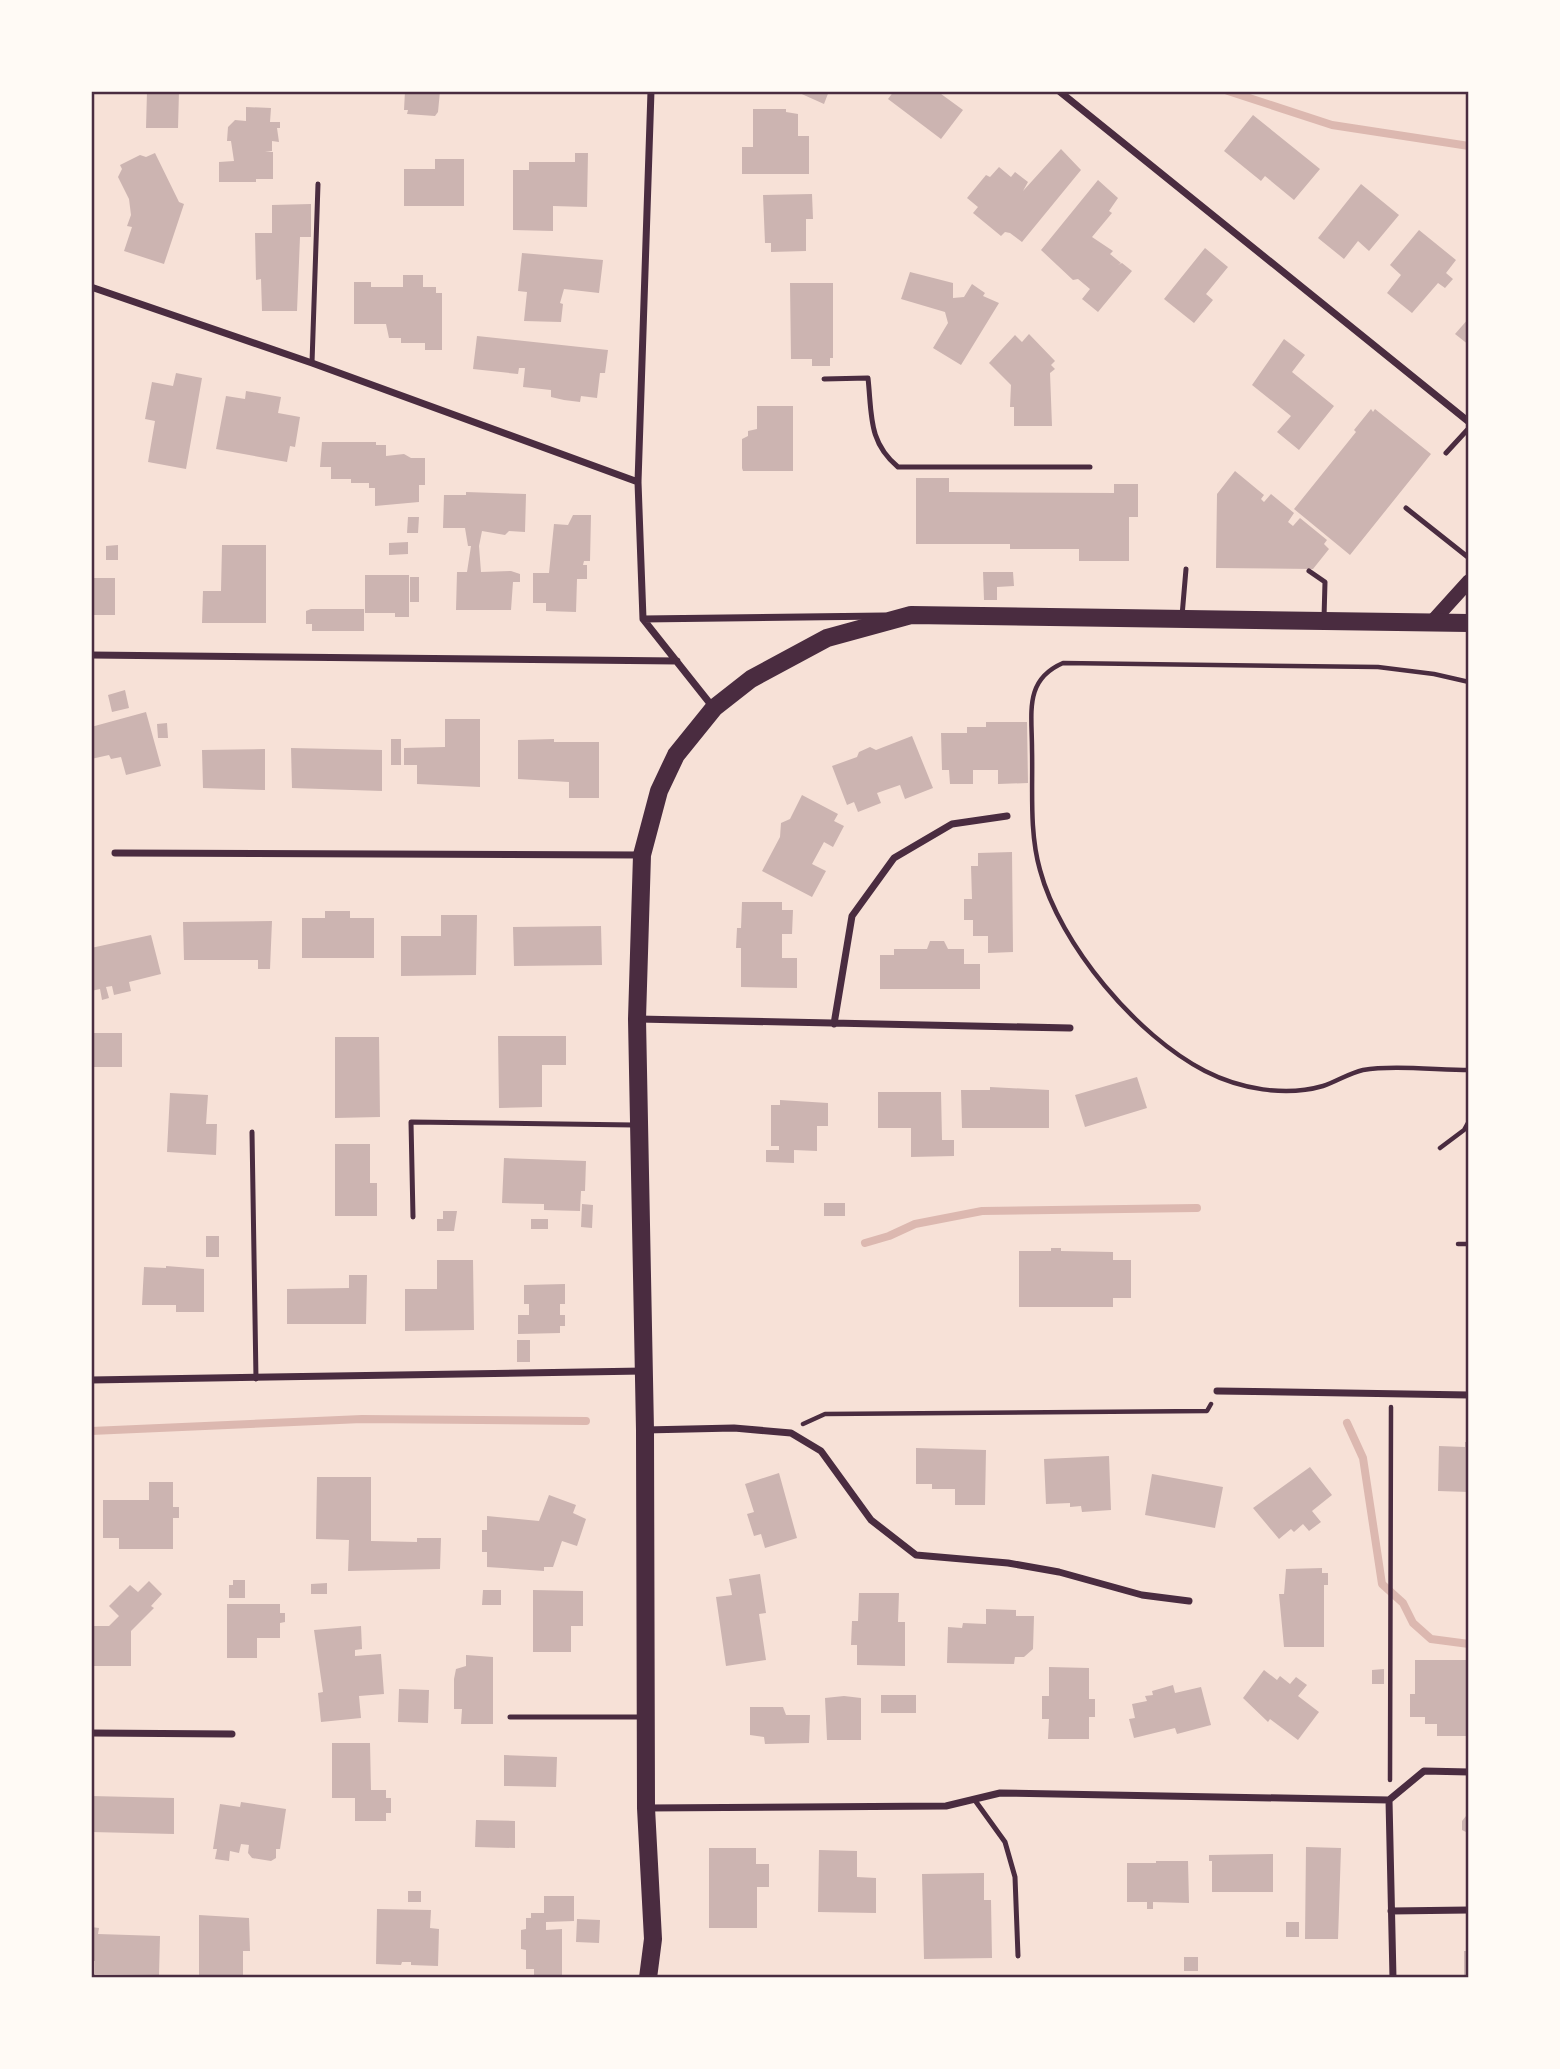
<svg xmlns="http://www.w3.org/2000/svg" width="1560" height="2069" font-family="Overpass,sans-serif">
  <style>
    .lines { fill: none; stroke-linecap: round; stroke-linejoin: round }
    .stream { stroke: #dcb8b0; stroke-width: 8 }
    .building { fill: #ccb4b1 }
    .path { stroke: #4a2c40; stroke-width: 4.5 }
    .service { stroke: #4a2c40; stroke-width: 5 }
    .minor { stroke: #4a2c40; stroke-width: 7 }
    .secondary { stroke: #4a2c40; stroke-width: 14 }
    .primary { stroke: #4a2c40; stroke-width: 18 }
    .neatline { fill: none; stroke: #4a2c40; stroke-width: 2.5 }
  </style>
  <rect width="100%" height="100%" fill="#f7e1d7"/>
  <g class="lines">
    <path class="stream" d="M1228 91 1332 125 1469 146
      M865 1243 889 1236 915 1224 982 1211 1197 1208
      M1347 1423 1363 1458 1382 1584 1403 1603 1413 1623 1431 1639 1469 1644
      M91 1431 362 1419 586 1421"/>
  </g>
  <path class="building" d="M147 91H179L178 128H146Z
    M405 91H440L438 112 435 116 407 114 408 110H404Z
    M795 91H829L824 104Z
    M894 91H937L963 110 941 139 888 99Z
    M246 107 271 108 270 122H280V128H277L279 142 272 141V151L265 152H273V179H256V182H219V162L234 161 231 141H227L228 127 235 120 246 121Z
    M753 109H786V112L798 114V136H809V174H742V147H753Z
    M1253 115 1320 169 1294 200 1265 176 1261 181 1224 151Z
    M1061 149 1081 170 1022 242 1010 233 1005 232 1001 236 973 213 978 207 967 198 986 175 990 177 999 167 1011 177 1015 172 1028 182 1023 191Z
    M155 153 179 202 184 204 164 264 124 251 132 227 127 226 131 215 129 199 118 177 122 169 120 165 140 155 146 157Z
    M575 153H588L587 207 553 206V231L513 230V170H529V162H575Z
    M435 159H464V206H404V169H435Z
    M1098 180 1118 198 1109 211 1112 213 1092 237 1113 251 1110 254 1121 263 1118 265 1122 263 1132 271 1098 312 1082 299 1090 289 1078 279 1073 280 1041 250Z
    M1361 184 1399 215 1369 251 1358 241 1344 259 1318 238Z
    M812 194 813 219H806V251L771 252V243H765L763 195Z
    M311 204V237H300L297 311H262L261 279 256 280 255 233H272V205Z
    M1419 230 1456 260 1446 273 1453 279 1445 288 1438 283 1412 313 1387 293 1401 275 1390 265Z
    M1205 248 1228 267 1206 294 1213 300 1194 323 1164 299Z
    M522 253 603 260 599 293 564 289 560 303 563 304 561 322 524 321 527 292 518 291Z
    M910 272 953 283V298L964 297 972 284 985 293 983 296 999 303 961 365 933 348 948 323 945 312 901 299Z
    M403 275H423V287H436V293H442V350H425V343H401V338H389L386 324H354V282H371V287H403Z
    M790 283H833V358H830V366H812V359H791Z
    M1469 318V345L1455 334Z
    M1029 334 1055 361 1051 365 1055 369 1050 373 1052 426H1014V407H1010L1011 385 989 363 1015 335 1022 342Z
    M477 336 608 350 605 373H600L597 398 581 396 580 402 564 400 551 397V390L523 387 525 368H519L518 374 473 369Z
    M1284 339 1305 355 1292 372 1334 406 1299 450 1277 432 1291 416 1252 385Z
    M176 373 202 378 186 469 148 462 155 421 145 419 152 382 173 386Z
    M246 391 281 397 278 413 300 417 295 447 290 446 287 462 216 449 226 396 245 399Z
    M757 406H793V471H743L742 468V439L748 436V431L757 429Z
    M1371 409 1373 412 1375 409 1431 454 1350 555 1294 509 1356 432 1354 430Z
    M322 442H376V445H386V456L404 454 411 458H425V485H419V502L375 506V488H369V483H351V479H331V467H320Z
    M1235 471 1264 495 1261 499 1264 502 1271 494 1294 513 1288 522 1293 526 1300 518 1327 540 1324 544 1329 549 1313 569 1216 568 1217 494Z
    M916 478H949V492L1114 493V484H1138V517H1129V561H1079V549H1010V544H916Z
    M466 492 526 494 525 532 509 531 505 535 482 531 479 546 481 572 511 571 520 574V582H513L511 610H456L457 572H467L471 546H468L465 528H443L444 495H466Z
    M573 515H591L590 561H584L583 565H587V579H577L576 612 546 611V603H533V573H549L554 524 568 525Z
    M408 517H419L418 533H407Z
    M408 542V554L389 555V543Z
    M118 545V560H106V546Z
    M222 545H266V623H202L203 591H221Z
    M983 572H1013L1014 586 997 587V600H984Z
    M365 575H409V617H395V613H365Z
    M410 577H419V602H410Z
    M91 578H115V615H91Z
    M311 609H364V631H312V624H306V611Z
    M125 690 129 708 112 712 108 695Z
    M146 712 161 766 126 775 121 757 111 759 109 755 91 759V727Z
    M445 719H480V787L417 784V765H404V748L445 747Z
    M986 722H1027L1028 783 998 784V770H973V784H950L949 770H942L941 733H967V727H986Z
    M167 723 168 738H158L157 724Z
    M912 736 933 788 905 799 900 785 877 793 881 803 858 812 854 802 847 805 832 766 857 757 859 752 870 747 876 750Z
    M391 739H401V765H391Z
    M554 739V742H599V798H569V782L518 779V740Z
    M291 748 382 750V791L292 788Z
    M265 749V790L203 788 202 750Z
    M802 795 838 814 834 821 844 826 833 847 824 842 812 864 826 871 812 897 762 871 780 837 781 823 790 819Z
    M1012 852 1013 952 988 953V936H973V920H964V899H972L971 866H978V853Z
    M742 902H782V910H793L792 934H782V958H797V988L741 987V948H736L737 928H741Z
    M325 911H350V918H374V958H302V918H325Z
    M441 915H477L476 975 401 976V936H441Z
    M272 921 270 969H258V960H184L183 922Z
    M601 926 602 965 514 966 513 927Z
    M151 935 161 974 129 982 131 991 114 995 112 986 106 987 109 998 102 1000 100 989 91 991V948Z
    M930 941H944L948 949H964V964H980V989H880V955H894V949H927Z
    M91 1033H122V1067H91Z
    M498 1036H566V1065H542V1107L499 1108Z
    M335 1037H379L380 1117 335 1118Z
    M1137 1077 1147 1108 1085 1127 1075 1095Z
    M990 1087 1049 1090V1128H962L961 1090H990Z
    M878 1092H941L942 1140H954V1156L911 1157V1128H878Z
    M170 1093 208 1095 206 1124H217L216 1155 167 1152Z
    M780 1100 828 1103V1126H817V1151L794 1150V1163L766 1162V1150H779V1146H771V1105H780Z
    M335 1144H370V1183H377V1216H335Z
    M504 1158 586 1161 585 1191H581L580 1211 544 1210V1204L502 1203Z
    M824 1203H845V1216H824Z
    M582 1204 593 1205 592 1228 581 1227Z
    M443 1211H457L454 1231H437V1219H443Z
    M531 1219H548V1229H531Z
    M206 1236H219V1257H206Z
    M1051 1248H1061V1251L1113 1252V1260H1131V1298H1113V1307H1019V1251H1051Z
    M437 1260H473L474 1330 405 1331V1289H437Z
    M166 1266 204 1269V1312H176V1305H142L144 1267 166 1268Z
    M349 1275H367L366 1324H287V1289L349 1288Z
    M565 1284V1304H560V1315H565V1326H560V1333L518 1334V1315H529V1304H524V1285Z
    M517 1340H530V1362H517Z
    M1465 1442H1469V1492L1438 1491 1439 1446 1465 1447Z
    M916 1448 986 1450 985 1505H955V1489H932V1484H916Z
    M1109 1456 1111 1510 1082 1512 1081 1506 1070 1507V1503L1046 1504 1044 1459Z
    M1310 1467 1332 1495 1312 1511 1321 1522 1309 1531 1303 1524 1294 1532 1291 1529 1279 1539 1253 1508Z
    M779 1473 797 1538 765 1548 761 1534 754 1536 747 1514 754 1512 745 1484Z
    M1152 1474 1223 1487 1215 1528 1145 1515Z
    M317 1477H371V1541L417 1542V1538H441L440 1569 348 1571 349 1540 316 1539Z
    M149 1482H173V1507H179V1518H173V1549H119V1538H103V1500H149Z
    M549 1495 576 1505 573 1513 586 1519 577 1546 562 1541 553 1567H544V1571L487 1567V1552H482V1530H487V1516L539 1521Z
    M1322 1568V1573H1328V1585H1324V1647H1284L1279 1594H1284L1286 1569Z
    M760 1574 766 1613 759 1614 766 1660 726 1666 716 1597 732 1595 729 1579Z
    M233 1580H245V1598H229V1585H233Z
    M149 1581 162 1594 151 1606 154 1608 131 1631V1666H91V1626H109L119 1616 109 1606 130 1585 138 1592Z
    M327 1583V1594H311V1584Z
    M483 1590H501V1605H482Z
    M533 1590 583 1591V1626H571V1652H533Z
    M859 1593H899L898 1622H905V1666L857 1665V1645H851L852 1621H858Z
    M227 1604H280V1613H285V1622L280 1623V1638H257V1658H227Z
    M986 1609 1016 1610V1616H1034L1033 1649 1024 1657H1015L1014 1664 947 1663 948 1627 962 1628 963 1623 986 1624Z
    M361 1626 362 1649 355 1650V1656L381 1654 384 1694 359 1696 361 1718 321 1722 318 1693 323 1692 314 1630Z
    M466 1655 493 1657V1724H461L462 1709H454V1679L456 1669 466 1666Z
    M1415 1660H1469V1736H1437V1724H1425V1717H1410V1694H1415Z
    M1049 1667 1089 1668V1699H1095V1717H1089V1739H1048L1049 1719H1042V1696H1049Z
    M1384 1669V1684H1372V1670Z
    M1264 1670 1277 1680 1280 1676 1290 1684 1296 1677 1307 1685 1298 1696 1319 1712 1298 1740 1270 1719 1268 1722 1243 1698Z
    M1173 1685 1175 1693 1201 1687 1211 1725 1177 1734 1175 1728 1134 1738 1129 1719 1135 1718 1132 1704 1147 1701 1145 1696 1153 1695 1152 1691Z
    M399 1689 429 1690 428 1723 398 1722Z
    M881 1695H916V1713H881Z
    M844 1696 861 1698V1740H827L825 1698Z
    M750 1707H783L786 1715H810L809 1743 765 1744 764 1737 750 1735Z
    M332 1743H370L371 1790H386V1798H391V1813H386V1821H355V1798H332Z
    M504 1755 557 1757 556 1787 504 1786Z
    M91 1796 174 1798V1834L91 1832Z
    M241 1802 286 1809 280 1849H276V1858L271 1861 252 1858 248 1853 249 1845 241 1844 239 1853 230 1851 229 1861 215 1859 217 1849H213L220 1804 240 1807Z
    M1466 1816H1469V1861H1466V1832L1462 1830V1821Z
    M476 1820 515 1821V1848L475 1847Z
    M1306 1847 1341 1848 1338 1939H1305Z
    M709 1848H756V1864H769V1887H757V1928H709Z
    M819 1850 857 1851V1877L876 1878V1913L818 1912Z
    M1273 1854V1892H1212V1861H1209V1855Z
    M1156 1861H1188L1189 1903 1153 1902V1909H1147V1902H1127V1863H1156Z
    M984 1873V1900H991L992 1958 924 1959 922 1874Z
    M408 1891H421V1902H408Z
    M544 1896H574V1921L546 1922V1930L562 1929V1977H534V1969H526V1950L521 1949V1930L526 1929V1918H531V1913H544Z
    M377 1909 431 1910 430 1928 439 1929 438 1966 411 1965V1962H402L401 1965 376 1964Z
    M199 1915 249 1918 250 1951H243V1978H199Z
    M577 1919 600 1920 599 1943 576 1942Z
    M1286 1922H1299V1937H1286Z
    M91 1927 99 1928 98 1934 160 1936 159 1975 95 1974V1961H91Z
    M1464 1951H1469V1978H1464Z
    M1184 1957H1198V1971H1184Z"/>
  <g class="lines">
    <path class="path" d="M1469 682 1434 674 1378 667 1063 663C1024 680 1032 712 1032 749 1033 788 1029 832 1040 870 1060 945 1137 1036 1205 1071 1240 1089 1285 1097 1323 1086 1336 1082 1349 1073 1363 1070 1392 1065 1438 1070 1469 1070
      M1440 1148 1464 1130 1469 1121
      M1458 1244H1469
      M803 1424 825 1414 1207 1411 1211 1404
      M1390 1780 1391 1407"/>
    <path class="service" d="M312 363 318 184
      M824 379 868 378C872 415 868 442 898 467H1090
      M1446 453 1469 428
      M1406 508 1469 558
      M1309 571 1325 582 1324 618
      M1182 616 1186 569
      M252 1132 256 1379
      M413 1217 411 1122 634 1125
      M510 1717H643
      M974 1799 1005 1842 1015 1877 1018 1956"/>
    <path class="minor" d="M651 91 638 482 643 619 712 706
      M1059 91 1469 422
      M91 287 312 363 638 482
      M643 619 884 616
      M91 655 677 661
      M115 853 642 855
      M638 1019 1070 1028
      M834 1024 852 916 894 858 952 824 1007 816
      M91 1380 643 1371
      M1217 1391 1469 1395
      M645 1430 734 1428 791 1433 821 1451 871 1520 916 1555 1008 1563 1059 1572 1142 1595 1189 1601
      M91 1733 232 1734
      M1389 1800 1393 1978
      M1389 1800 1424 1771 1469 1772
      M647 1808 946 1806 1000 1793 1389 1800
      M1391 1911 1469 1910"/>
    <path class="secondary" d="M1431 623 1469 581"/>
    <path class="primary" d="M648 1978 653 1939 646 1808 645 1430 637 1019 642 855 659 791 676 755 714 708 751 679 827 638 911 615 1469 623"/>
  </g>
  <rect width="1560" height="2069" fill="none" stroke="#fffaf5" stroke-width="186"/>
  <rect x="93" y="93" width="1374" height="1883" class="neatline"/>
</svg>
